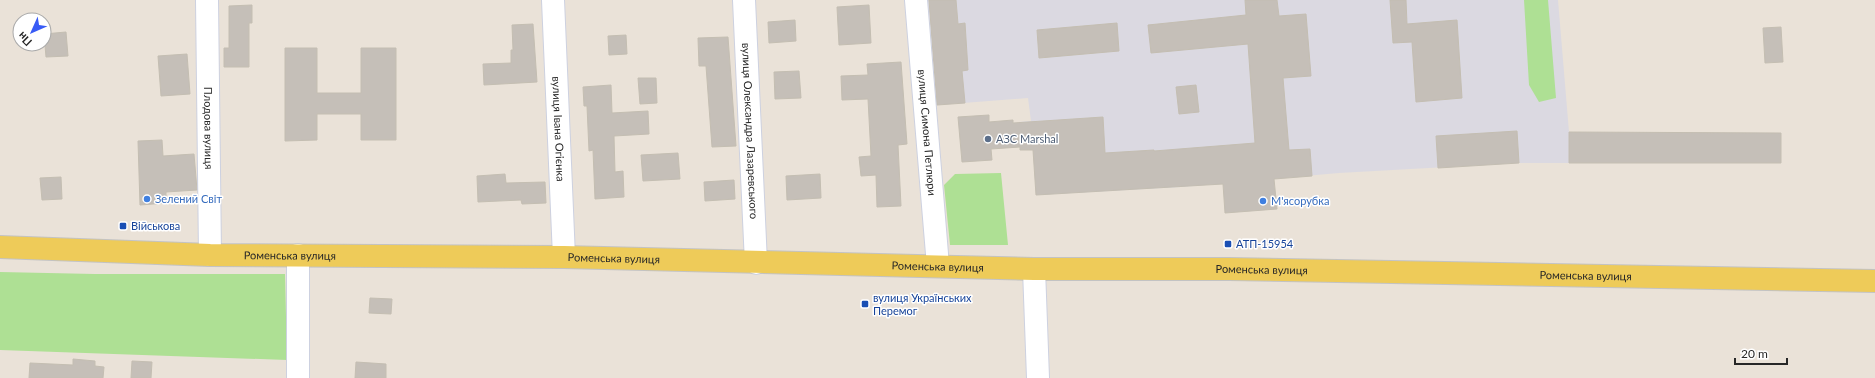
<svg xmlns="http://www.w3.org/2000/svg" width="1875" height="378" font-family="Lato,sans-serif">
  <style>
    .industrial { fill: #dbd9e1 }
    .green { fill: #aee094 }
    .building { fill: #c5bfb8; stroke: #c4beb2 }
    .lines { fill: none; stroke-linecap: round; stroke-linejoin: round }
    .minor-casing { stroke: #cdd1e0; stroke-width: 24 }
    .major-casing { stroke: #c3c3c3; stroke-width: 24 }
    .minor { stroke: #fff; stroke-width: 22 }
    .major { stroke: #eecb59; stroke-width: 22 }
    .service-dot { fill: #5c6f8a; stroke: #fff; stroke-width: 1.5 }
    .shop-dot { fill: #3f7fe0; stroke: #fff; stroke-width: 1.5 }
    .transit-dot { fill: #1a4fb4; stroke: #fff; stroke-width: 1.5 }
    .labels { text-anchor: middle; stroke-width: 3; stroke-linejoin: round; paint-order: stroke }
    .street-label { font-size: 11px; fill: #272727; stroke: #fff }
    .service-label { font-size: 11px; fill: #4e5e75; stroke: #fff; text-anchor: start }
    .shop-label { font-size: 11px; fill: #366cbe; stroke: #fff; text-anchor: start }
    .transit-label { font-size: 11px; fill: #164399; stroke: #fff; text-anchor: start }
  </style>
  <rect width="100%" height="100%" fill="#eae2d8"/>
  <path class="industrial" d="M928 0H1558L1569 132V163H1519L1339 173 1181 187 1036 195 1033 150H1020L1019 122 1031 121 1028 98 937 105Z"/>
  <path class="green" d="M1524 0H1548L1556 98 1539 102 1529 85Z
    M1001 173 1008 245H950L944 185 955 174Z
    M0 272 95 274H285L287 360 0 350Z"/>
  <path class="building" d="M929 0H956L958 24 965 23 968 70 962 71 965 103 937 105Z
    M1245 0H1277L1279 16 1306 14 1311 76 1283 78 1289 150 1310 149 1312 176 1274 179 1277 209 1225 213 1223 184 1036 195 1033 150H1020V147L991 149 992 160 962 162 958 117 989 115V122L1013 120V123L1103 117 1105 153 1154 150V151L1255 143 1248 44 1151 53 1148 25 1246 15Z
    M1390 0H1406L1407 24 1457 20 1462 98 1416 102 1412 42 1393 43Z
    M252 5V23H249V67H224V48H229V6Z
    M869 5 871 43 839 45 837 7Z
    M795 20 796 41 769 43 768 22Z
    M1117 23 1119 51 1039 58 1037 30Z
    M533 24 537 82 484 85 483 64 511 63V50H513L512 25Z
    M1781 27 1783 62 1765 63 1763 28Z
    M66 32 68 56 46 57 44 34Z
    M626 35 627 54 609 55 608 36Z
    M728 37 736 146 712 147 706 66H699L698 38Z
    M285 48H317V93H361V48H396V140H361V114H317V140L285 141Z
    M187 54 190 94 161 96 158 56Z
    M901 62 907 144 898 145 901 206 877 207 876 175 861 176 859 157 871 156 868 99 842 100 841 76 868 75 867 64Z
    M799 71 801 98 775 99 774 72Z
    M638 78H656L657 103 640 104Z
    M611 85 612 113 648 111 649 134 614 136 615 172 623 171 624 197 595 199 593 150 589 151 587 106H584L583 87Z
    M1196 85 1199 112 1179 114 1176 87Z
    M1517 131 1519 163 1438 168 1436 136Z
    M1569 132 1781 133V163H1569Z
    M162 140 163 156 194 154 197 190 166 192V203L140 205 138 141Z
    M678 153 680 179 643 181 641 155Z
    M505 174 506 183 545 182 546 203 522 204 521 200 478 202 477 176Z
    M820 174 821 198 787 200 786 176Z
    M61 177 62 199 42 200 40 178Z
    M734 180 735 199 705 201 704 182Z
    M370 298 392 299 391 314 369 313Z
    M73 359 95 361V366L104 367 103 378H29L30 363 73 365Z
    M132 361 152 362 151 378H131Z
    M356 362 386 364V378H355Z"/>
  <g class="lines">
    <defs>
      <g id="minor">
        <path id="s1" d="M207 0 210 255"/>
        <path id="s2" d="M553 0 564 257"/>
        <path id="s3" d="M744 0 756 263"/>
        <path id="s4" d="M916 0 938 266"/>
        <path d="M1034 269 1038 378"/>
        <path d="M298 378V255"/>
      </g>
      <g id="major">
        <path id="s5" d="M0 247 210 255 564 257 1034 269H1229L1875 281"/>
      </g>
    </defs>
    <use href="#minor" class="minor-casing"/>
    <use href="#major" class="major-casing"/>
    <use href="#minor" class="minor"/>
    <use href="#major" class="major"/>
  </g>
  <circle class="service-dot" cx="988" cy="139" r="4"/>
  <g class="shop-dot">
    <circle cx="147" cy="199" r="4"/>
    <circle cx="1263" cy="201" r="4"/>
  </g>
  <g class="transit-dot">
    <rect x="119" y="222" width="8" height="8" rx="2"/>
    <rect x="1224" y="240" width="8" height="8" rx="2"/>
    <rect x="861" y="300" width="8" height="8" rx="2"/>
  </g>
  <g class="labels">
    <g class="street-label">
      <text dy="4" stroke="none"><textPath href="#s1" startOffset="128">Плодова вулиця</textPath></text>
      <text dy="4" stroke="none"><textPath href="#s2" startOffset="129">вулиця Івана Огієнка</textPath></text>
      <text dy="4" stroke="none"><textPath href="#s3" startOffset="131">вулиця Олександра Лазаревського</textPath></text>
      <text dy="4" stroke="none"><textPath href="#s4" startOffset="133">вулиця Симона Петлюри</textPath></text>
      <text dy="4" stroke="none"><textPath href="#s5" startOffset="290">Роменська вулиця</textPath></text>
      <text dy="4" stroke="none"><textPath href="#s5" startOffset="614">Роменська вулиця</textPath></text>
      <text dy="4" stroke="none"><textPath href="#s5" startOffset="938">Роменська вулиця</textPath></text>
      <text dy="4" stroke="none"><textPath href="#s5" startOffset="1262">Роменська вулиця</textPath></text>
      <text dy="4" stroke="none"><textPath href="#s5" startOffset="1586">Роменська вулиця</textPath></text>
    </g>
    <g class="service-label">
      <text x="996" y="143">АЗС Marshal</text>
    </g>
    <g class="shop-label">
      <text x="155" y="203">Зелений Світ</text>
      <text x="1271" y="205">М'ясорубка</text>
    </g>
    <g class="transit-label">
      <text x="131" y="230">Військова</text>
      <text x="1236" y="248">АТП-15954</text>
      <text x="873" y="302">вулиця Українських<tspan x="873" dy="13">Перемог</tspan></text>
    </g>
  </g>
  <g transform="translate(32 32) rotate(225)"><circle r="19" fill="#ffffff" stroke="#a9a9a9"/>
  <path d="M0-3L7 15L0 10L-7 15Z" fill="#385bf6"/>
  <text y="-6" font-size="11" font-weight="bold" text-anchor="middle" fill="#272727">Пн</text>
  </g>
  <path d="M1735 358v6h52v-6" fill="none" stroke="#272727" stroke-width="2"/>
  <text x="1741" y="358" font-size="12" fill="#272727" stroke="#ffffff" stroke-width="3" paint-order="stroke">20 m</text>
</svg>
